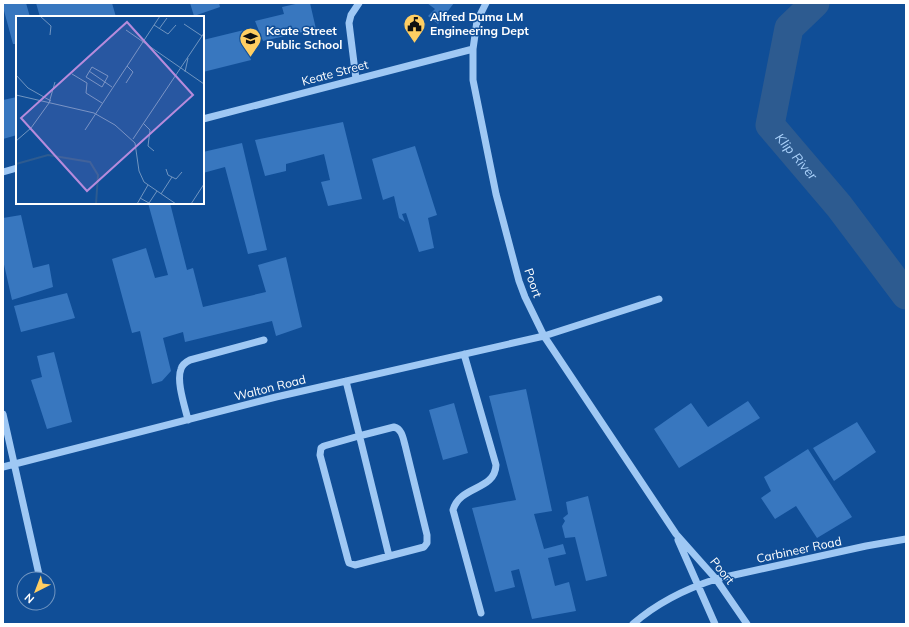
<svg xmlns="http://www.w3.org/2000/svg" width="909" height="627" font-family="Mulish,sans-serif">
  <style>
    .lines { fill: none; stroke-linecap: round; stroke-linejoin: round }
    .river { stroke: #2d5b90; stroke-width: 29 }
    .building { fill: #3877bf }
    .minor { stroke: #9fc8f4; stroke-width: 7 }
    .labels { text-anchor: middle; stroke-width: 3; stroke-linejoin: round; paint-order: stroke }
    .poi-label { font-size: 12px; font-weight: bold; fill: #fff; stroke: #104e97; text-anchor: start }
    .street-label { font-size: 12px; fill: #fff; stroke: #104e97 }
    .water-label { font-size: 13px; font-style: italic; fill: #abd2fb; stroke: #104e97 }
    .inset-river { fill: none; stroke: #2d5b90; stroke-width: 2 }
    .inset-road { fill: none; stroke: #7095c1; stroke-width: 1 }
    .view { fill: #b68bdc; fill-opacity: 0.15; stroke: #b68bdc; stroke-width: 2 }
    .inset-edge { fill: none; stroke: #fff; stroke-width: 2 }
  </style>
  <rect width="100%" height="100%" fill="#104e97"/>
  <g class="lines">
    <path class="river" id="s1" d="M815 3 789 28 770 125 839 206 906 295"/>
  </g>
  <path class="building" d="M6 3H26L30 17H17V44H13L3 7V4Z
    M36 3H112L116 17H40Z
    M190 3H219L220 7 194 16Z
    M300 3H310L316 29 263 41 255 21 284 14 282 7Z
    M427 3H454L438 24 428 16 435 9Z
    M244 30 251 60 203 72V40Z
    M17 97V135L3 139V100Z
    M343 122 362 199 328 206 321 182 330 180 324 154 286 164V171L265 176 255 140Z
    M242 143 267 250 248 254 225 167 203 173V152Z
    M415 146 437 215 428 218 434 248 419 252 406 213 402 214 405 222 399 218 394 196 383 200 372 159Z
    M148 203H170L187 270 193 268 203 307 266 292 258 265 286 257 302 327 276 336 272 321 185 342 183 332 163 338 171 371 162 381 152 384 140 331 132 333 112 259 146 248 155 278 168 275Z
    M21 215 33 268 49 264 53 287 12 300 3 260V218Z
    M67 293 75 318 21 332 14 306Z
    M54 352 72 422 47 429 31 380 42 377 37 356Z
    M526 389 552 511 534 514 544 549 563 544 566 554 548 558 555 586 569 582 576 611 532 619 519 569 511 571 515 587 495 592 472 508 516 500 489 396Z
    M748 401 760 418 679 468 654 429 691 403 708 427Z
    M454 403 468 453 443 460 429 410Z
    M857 422 876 452 834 481 813 448Z
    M808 449 852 517 817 538 796 506 775 519 761 498 771 491 764 477Z
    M588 496 607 576 586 581 575 537 565 538 562 526 565 521 563 518 568 514 566 502Z"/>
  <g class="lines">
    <path class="minor" d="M486 3 477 21 473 49V80L496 194 519 281 525 297 544 336 676 534 716 579 747 624
      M356 79 349 23 351 15 359 3
      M203 119 473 49
      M3 172 17 168
      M464 354 496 465C495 491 460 485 453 510L481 613
      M346 381 389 556
      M3 414 40 579
      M188 420C185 407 176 381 181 369 182 365 186 362 190 360L264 340
      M394 427C402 429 403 438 405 445L427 535V543L424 547 355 565 349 563 348 560 320 455 321 448 324 446 359 436Z
      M3 467 276 397 544 336 659 299
      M678 540 715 624
      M633 624C657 603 685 589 716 579L866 546 906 539"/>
  </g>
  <defs>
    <symbol id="civic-pin" viewBox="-11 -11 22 30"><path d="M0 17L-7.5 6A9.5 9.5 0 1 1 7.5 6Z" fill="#ffce62" stroke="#104e97"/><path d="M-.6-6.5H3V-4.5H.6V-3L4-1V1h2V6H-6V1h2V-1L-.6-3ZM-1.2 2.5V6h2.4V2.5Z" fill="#111"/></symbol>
    <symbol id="school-pin" viewBox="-11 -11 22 30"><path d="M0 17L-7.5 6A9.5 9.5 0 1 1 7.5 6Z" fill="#ffce62" stroke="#104e97"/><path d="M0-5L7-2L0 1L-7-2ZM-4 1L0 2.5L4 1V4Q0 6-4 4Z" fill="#111"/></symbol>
  </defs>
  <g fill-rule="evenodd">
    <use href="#civic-pin" x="402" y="12" width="25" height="34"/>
    <use href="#school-pin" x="238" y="26" width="25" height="34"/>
  </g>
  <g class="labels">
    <g class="poi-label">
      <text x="430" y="21">Alfred Duma LM<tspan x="430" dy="14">Engineering Dept</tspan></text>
      <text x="266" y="35">Keate Street<tspan x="266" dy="14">Public School</tspan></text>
    </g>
    <g class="street-label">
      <text transform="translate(335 73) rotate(-15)" y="4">Keate Street</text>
      <text transform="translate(533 283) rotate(71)" y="4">Poort</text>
      <text transform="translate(270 388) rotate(-14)" y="4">Walton Road</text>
      <text transform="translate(799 550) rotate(-12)" y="4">Carbineer Road</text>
      <text transform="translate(722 571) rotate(51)" y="4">Poort</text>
    </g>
    <g class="water-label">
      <text dy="5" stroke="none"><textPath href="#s1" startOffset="176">Klip River</textPath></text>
    </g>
  </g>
  <g transform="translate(16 16)">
    <rect width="188" height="188" fill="#104e97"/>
    <path class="inset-river" d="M0 148 32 139 74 146 82 159 80 188"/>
    <path class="inset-road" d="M24 0 35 10 34 19M168 8 186 20M138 9 152 18 160 9M143 13 151 2M110 14 188 68M76 51 92 60 86 71 70 61ZM73 55 96 71M169 56 172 42M56 58 71 67 70 77 86 87M0 59 12 72 35 85M110 67 117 56 111 50M0 79 78 97 99 109 119 127 123 155 128 166 160 188M127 107 134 114 132 130 138 135M69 114 144 0M117 123 188 17M0 125 15 112 33 87 39 66M150 153 152 159 160 163 166 156M145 178 156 161M124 182 133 187 141 175M121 188 132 169M175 188 188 168"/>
    <path class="view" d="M111 6 177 79 71 175 5 102Z"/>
    <rect width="188" height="188" class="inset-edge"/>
  </g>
  <rect width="909" height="627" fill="none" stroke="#ffffff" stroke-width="8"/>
  <g transform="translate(36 591) rotate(222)"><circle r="19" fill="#104e97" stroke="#7095c1"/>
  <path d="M0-3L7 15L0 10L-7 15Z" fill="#ffce62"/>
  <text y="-6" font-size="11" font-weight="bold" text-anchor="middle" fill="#ffffff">N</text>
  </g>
</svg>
